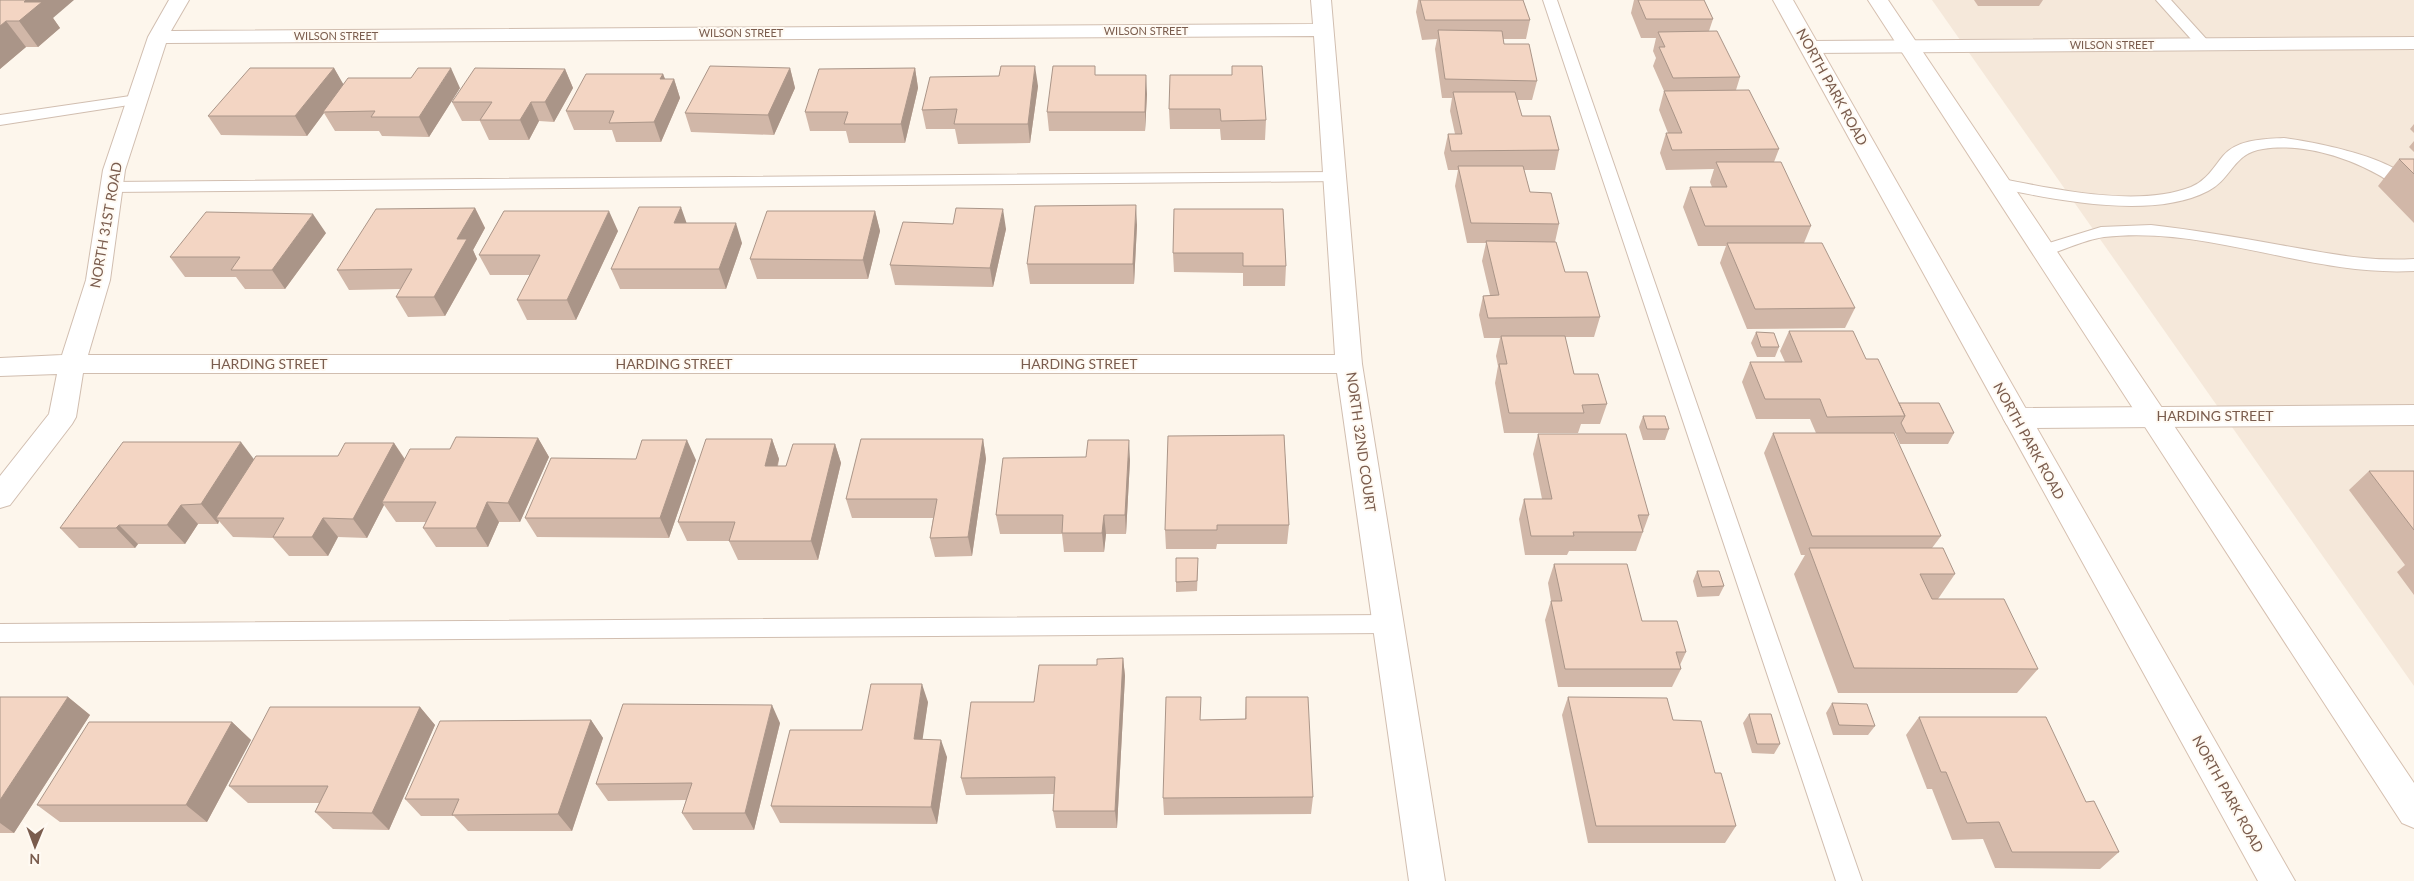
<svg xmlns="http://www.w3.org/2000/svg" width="2414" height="881" font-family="Lato,sans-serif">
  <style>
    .residential { fill: #f5e8da }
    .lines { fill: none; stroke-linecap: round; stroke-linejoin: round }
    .lane-casing { stroke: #d1beb0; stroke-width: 2 }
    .street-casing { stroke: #d1beb0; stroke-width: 2 }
    .secondary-casing { stroke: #d6c0b0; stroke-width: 2 }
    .lane { fill: #fff; fill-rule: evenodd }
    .street { fill: #fff; fill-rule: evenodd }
    .secondary { fill: #fff; fill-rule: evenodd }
    .wall { fill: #d1b7a8 }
    .shaded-wall { fill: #aa9588 }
    .building { fill: #f3d5c3; stroke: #aa9588 }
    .labels { text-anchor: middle; stroke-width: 4; stroke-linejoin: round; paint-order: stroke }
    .far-street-label { font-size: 11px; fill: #7a5c4d; stroke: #fffaf3 }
    .street-label { font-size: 14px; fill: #7a5c4d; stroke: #fffaf3 }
  </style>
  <rect width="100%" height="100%" fill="#fdf6ec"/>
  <path class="residential" d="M1932 0H2414V686Z"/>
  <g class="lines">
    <defs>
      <path id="lane" d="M1543 0H1557L1862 881H1836Z
        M2156 0H2171L2209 42 2211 45 2209 48H2199Z
        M137 95 142 97 145 100 142 103 0 125V115Z
        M2284 138C2314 142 2400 158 2414 186L2406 191C2395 188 2387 179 2377 174 2344 156 2301 143 2263 149 2233 153 2232 179 2208 191 2153 220 2056 200 1998 188L1992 187 1990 183 1992 179 1998 178C2052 189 2138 208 2191 187 2207 180 2213 168 2223 156 2237 139 2265 139 2284 138Z
        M1335 172 1341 173 1343 177 1341 181 111 192 105 191 103 187 105 183 111 182Z
        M2151 225C2194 230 2237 237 2280 245 2326 253 2367 262 2414 259V271C2310 277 2209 225 2104 237 2083 240 2062 251 2042 257L2036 255 2033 251 2036 247 2101 227Z
        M1388 615 1396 617 1399 624 1396 631 1388 633 0 642V624Z"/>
      <path id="street" d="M169 0H189L171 31 1313 24 1311 0H1331L1362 364 1445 881H1409L1337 373H83L76 417 72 424 10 505 0 508V476L49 414 57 374 0 376V358L62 355 86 280 103 170 148 37ZM1314 36 1335 355H88L110 280 125 170 166 43Z
        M2414 37V49L1810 53 1803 51 1800 47 1803 43 1810 41Z
        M2414 405V425L2017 428 2007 425 2003 418 2007 411 2017 408Z"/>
      <path id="secondary" d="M1773 0H1793L2295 881H2258Z
        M1868 0H1888L2414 783V828L2402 823Z"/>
    </defs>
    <use href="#lane" class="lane-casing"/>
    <use href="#street" class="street-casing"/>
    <use href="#secondary" class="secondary-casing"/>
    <use href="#lane" class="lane"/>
    <use href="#street" class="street"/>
    <use href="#secondary" class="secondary"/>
  </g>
  <path class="wall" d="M0 0 53 18 60 28 38 47H26L0 69Z
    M1418 0H1523L1530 20 1526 39H1503L1504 44 1537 81 1532 100H1517L1522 116 1559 150 1555 170H1524L1530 192 1559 224 1555 242 1565 272 1600 317 1594 337H1565L1574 374 1607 404 1600 424H1581L1578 433H1504L1495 383 1498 366 1496 356 1500 338H1484L1479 315 1483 296 1490 295 1482 261 1486 243H1467L1455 186 1458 170H1448L1444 153 1448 134H1455L1450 111 1452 98H1442L1435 49 1437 39 1422 40 1416 12Z
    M1634 0H1704L1713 19 1709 31 1740 77 1736 90 1779 149 1774 162 1811 226 1804 243 1855 308 1845 328 1747 329 1720 263 1726 246H1698L1683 207 1690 187H1712L1710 182 1714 169 1666 170 1660 153 1666 133H1668L1659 110 1664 91 1653 66 1656 58 1653 51 1656 38H1641L1631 13Z
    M1974 0H2043L2039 6H1978Z
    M1232 66 1266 120 1265 140H1221L1220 129H1170L1169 109 1232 75Z
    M334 68 343 85 460 88 429 137 382 136 379 131H335L324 113 307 136 221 135 208 116Z
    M790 68 795 88 774 135 691 132 685 113Z
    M915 68 918 88 905 143H849L846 131H810L805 112Z
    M565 69 573 88 554 122 539 121 529 140H489L480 121H462L452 102Z
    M663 74 665 79H674L680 98 661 142H616L612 130H574L566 111Z
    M1096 75 1147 94 1145 131H1049L1047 112Z
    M999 76 1038 86 1030 143 958 144 955 129H926L922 110Z
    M2414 124V133L2410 129Z
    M2414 141V152L2409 147Z
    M2399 159H2414V223L2378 186Z
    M475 208 485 228 473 250 477 259 445 316 408 317 396 297 400 289 349 290 337 270Z
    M1283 209 1286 266 1285 286H1243V273L1174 272 1173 253Z
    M875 211 880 231 868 279H757L750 259Z
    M686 223 742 243 726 289H620L611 269Z
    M953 224 1006 229 993 287 895 285 890 265Z
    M1137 225 1134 284H1030L1027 264Z
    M618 231 576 320H527L517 300 530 275H490L479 255Z
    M326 233 285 289H245L236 277H185L170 257Z
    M1789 331 1866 359 1899 403 1954 433 1948 444H1900L1895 433 1894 435 1941 536 1932 548 1955 574 1938 599 2038 669 2017 693H1838L1794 574 1805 555H1801L1764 453 1773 433H1816L1810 419H1756L1742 382 1750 362H1785L1780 351Z
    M1756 332 1779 347 1775 357H1757L1751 343Z
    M1643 416 1669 429 1665 440H1643L1639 427Z
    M1538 434 1649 515 1636 551H1569L1567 555H1525L1519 519 1524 499H1542L1533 454Z
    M1284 435 1289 525 1287 544H1217L1216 549H1166L1165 530Z
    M538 438 549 457 520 522H499L488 547H436L423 528 426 522H396L384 505 367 538 338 537 328 556H289L273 538 233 537 219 521 218 524H198L185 544H138L135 548H79L60 528 254 459 338 456 394 443 405 459 450 449Z
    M772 439 779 459 778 466H786L835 444 841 463 818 560H738L729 541H687L678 522Z
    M983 439 986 459 972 556 935 557 930 538 933 518H852L846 499Z
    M636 459 696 460 669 538 537 537 525 518Z
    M1130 460 1126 534H1106L1104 552H1064L1062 534H1000L996 515Z
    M2369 471H2414V595L2397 572 2405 565 2349 490Z
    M1176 558 1198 568 1197 591 1176 592Z
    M1554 564 1642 621 1686 652 1680 665 1681 669 1672 687H1558L1545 620 1551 601 1548 583Z
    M1697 571 1724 586 1719 596 1697 597 1693 581Z
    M1123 658 1125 676 1117 828H1056L1053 811 1054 794 966 795 961 778 1034 702 1097 665Z
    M0 697H68L90 715 14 833H0Z
    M1246 697 1313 797 1311 814 1164 815 1163 798 1201 720 1245 719Z
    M1568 697 1673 720 1715 773 1736 826 1725 843H1588L1562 715Z
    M928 702 922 739 947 757 937 824 780 823 771 806 862 730Z
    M1832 703 1875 726 1868 735H1833L1826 713Z
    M420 707 435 725 389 830 333 829 315 812 319 803H248L229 786Z
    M1749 714 1780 744 1774 754 1752 753 1743 723Z
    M1919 717 2086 802 2119 852 2100 869 1995 868 1983 839 1952 840 1932 789H1927L1906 735Z
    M591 720 603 738 572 831H468L454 816H421L405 799Z
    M232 722 251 740 207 822H60L37 805Z
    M780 723 754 830H693L682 813 686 800 608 801 596 784Z"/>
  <path class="shaded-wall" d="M26 0H74L53 18 60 28 38 47 19 21 24 2Z
    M6 21 26 47 0 69V26Z
    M1035 66 1038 86 1030 143 1028 124Z
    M334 68 345 87 323 112 324 113 307 136 295 116Z
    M451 68 460 88 429 137 419 117Z
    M790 68 795 88 774 135 768 115Z
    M915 68 918 88 905 143 901 124Z
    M565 69 573 88 554 122 545 102Z
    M663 74 669 89 674 79 680 98 661 142 654 122 660 79Z
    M1146 75 1147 94 1145 131V112Z
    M531 102 539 121 529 140 520 120Z
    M1136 205 1137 225 1134 284 1133 264Z
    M681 207 688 227 674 223Z
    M475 208 485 228 473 250 477 259 445 316 434 297 457 239Z
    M1003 209 1006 229 993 287 990 268Z
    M609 211 618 231 576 320 567 300Z
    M875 211 880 231 868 279 863 260Z
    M313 214 326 233 285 289 272 270Z
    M736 223 742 243 726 289 719 269Z
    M538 438 549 457 520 522 508 503Z
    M772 439 779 459 772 485 765 466Z
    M983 439 986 459 972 556 968 537Z
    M687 440 696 460 669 538 660 518Z
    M1129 440 1130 460 1126 534 1125 515Z
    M241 442 256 462 216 518 219 521 218 524 201 504Z
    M394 443 407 463 382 502 384 505 367 538 353 519Z
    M835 444 841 463 818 560 811 541Z
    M487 502 499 522 488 547 476 528Z
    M181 505 198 524 185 544 167 525Z
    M1104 515 1106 534 1104 552 1102 533Z
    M323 518 338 537 328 556 312 537Z
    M119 525 138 544 135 548 116 528Z
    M1123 658 1125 676 1117 828 1115 811Z
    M922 684 928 702 920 757 914 739Z
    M68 697 90 715 14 833 0 823V800Z
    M772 705 780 723 754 830 745 813Z
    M420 707 435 725 389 830 372 813Z
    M591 720 603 738 572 831 558 814Z
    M232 722 251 740 207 822 186 805Z
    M941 740 947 757 937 824 931 807Z"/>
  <path class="building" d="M0 0H26L24 2H42L19 21H6L0 26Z
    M1420 0H1523L1530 20H1425Z
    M1638 0H1704L1713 19H1646Z
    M1438 30 1502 31 1504 44H1529L1537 81 1445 79Z
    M1717 31 1740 77 1673 78 1659 47H1665L1658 32Z
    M710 66 790 68 768 115 685 113Z
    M1001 66H1035L1028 124H954L957 109 922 110 930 77 999 76Z
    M1053 66H1095V75H1146L1145 112H1047Z
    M1232 66H1262L1266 120 1221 121 1220 109H1169L1170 75H1232Z
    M250 68H334L295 116H208Z
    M418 68H451L419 117H371L375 111 323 112 348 78H411Z
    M475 68 565 69 545 102H531L520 120H480L492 102H452Z
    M915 68 901 124H844L848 112H805L819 69Z
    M586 74H663L660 79H674L654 122 609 123 614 111H566Z
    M1749 90 1779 149 1672 150 1666 133H1682L1664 91Z
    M1453 92H1515L1522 116H1550L1559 150 1451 151 1448 134H1462Z
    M2399 159H2414V174Z
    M1716 162H1781L1811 226H1705L1690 187H1727Z
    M1458 166H1523L1530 192 1551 193 1559 224 1471 223Z
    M1136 205 1133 264H1027L1035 206Z
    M639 207H681L674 223H736L719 269H611Z
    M475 208 457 239H467L434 297H396L412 269 337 270 376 209Z
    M956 208 1003 209 990 268 890 265 903 222 953 224Z
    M1174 209H1283L1286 266H1243V253H1173Z
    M504 211H609L567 300H517L540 255H479Z
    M767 211H875L863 260 750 259Z
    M206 212 313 214 272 270H231L240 257H170Z
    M1486 241 1556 242 1565 272H1587L1600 317 1488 318 1483 296 1499 295Z
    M1727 243H1822L1855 308 1755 309Z
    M1789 331H1853L1866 359H1878L1905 416 1827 417 1820 399H1765L1750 362H1802Z
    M1756 332 1774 333 1779 347H1761Z
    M1501 336H1565L1574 374H1598L1607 404 1582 405 1584 413H1509L1499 364H1507Z
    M1899 403H1939L1954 433H1906L1901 423 1905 416Z
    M1643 416H1665L1669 429H1647Z
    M1773 433H1894L1941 536H1812Z
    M1538 434H1626L1649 515H1638L1643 532H1573L1574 536H1531L1524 499H1552Z
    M1284 435 1289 525H1217V530H1165L1168 436Z
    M456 437 538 438 508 503 487 502 476 528H423L436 502H382L410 449H450Z
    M706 439H772L765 466H786L793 444H835L811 541H729L735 522H678Z
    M861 439H983L968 537 930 538 937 499H846Z
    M642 440H687L660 518H525L551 458 636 459Z
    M1088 440H1129L1125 515H1104L1102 533H1062L1063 515H996L1003 458 1086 457Z
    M123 442H241L201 504 181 505 167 525H119L116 528H60Z
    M345 443H394L353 519 323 518 312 537H273L284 518H216L256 456H338Z
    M2369 471H2414V530Z
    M1809 548H1943L1955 574H1920L1932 599H2004L2038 669 1854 668Z
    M1176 558H1198L1197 581 1176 582Z
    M1554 564H1627L1642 621H1677L1686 652H1676L1681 669H1565L1551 601H1562Z
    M1697 571H1719L1724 586 1702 587Z
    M1123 658 1115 811H1053L1055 777 961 778 971 702H1034L1039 665H1097V659Z
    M871 684H922L914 739 941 740 931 807 771 806 790 730H862Z
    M0 697H68L0 800Z
    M1166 697H1201L1200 720 1246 719V697H1308L1313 797 1163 798Z
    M1568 697 1667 698 1673 720 1701 721 1715 773H1721L1736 826H1596Z
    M1832 703 1867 704 1875 726 1839 725Z
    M623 704 772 705 745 813H682L692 783 596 784Z
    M270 707H420L372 813 315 812 328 786H229Z
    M1749 714H1771L1780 744H1757Z
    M1919 717H2046L2086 802 2094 801 2119 852H2012L1999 822 1967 823 1946 772H1941Z
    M591 720 558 814 452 815 459 799H405L440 721Z
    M89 722H232L186 805H37Z"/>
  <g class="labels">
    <g class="far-street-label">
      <text x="1146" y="35">WILSON STREET</text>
      <text x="741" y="37">WILSON STREET</text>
      <text x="336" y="40">WILSON STREET</text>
      <text x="2112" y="49">WILSON STREET</text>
    </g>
    <g class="street-label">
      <text transform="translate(1832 87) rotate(61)" y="5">NORTH PARK ROAD</text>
      <text transform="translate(106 225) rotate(-80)" y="5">NORTH 31ST ROAD</text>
      <text x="269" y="369">HARDING STREET</text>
      <text x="674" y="369">HARDING STREET</text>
      <text x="1079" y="369">HARDING STREET</text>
      <text x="2215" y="421">HARDING STREET</text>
      <text transform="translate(2029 441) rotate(61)" y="5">NORTH PARK ROAD</text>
      <text transform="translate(1361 442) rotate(82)" y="5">NORTH 32ND COURT</text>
      <text transform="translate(2228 794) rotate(61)" y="5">NORTH PARK ROAD</text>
    </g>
  </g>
  <g transform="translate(35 846) rotate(181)" stroke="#fffaf3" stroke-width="4" paint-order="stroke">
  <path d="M0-4L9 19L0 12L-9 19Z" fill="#7a5c4d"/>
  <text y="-8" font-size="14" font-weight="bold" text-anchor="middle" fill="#7a5c4d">N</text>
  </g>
</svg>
